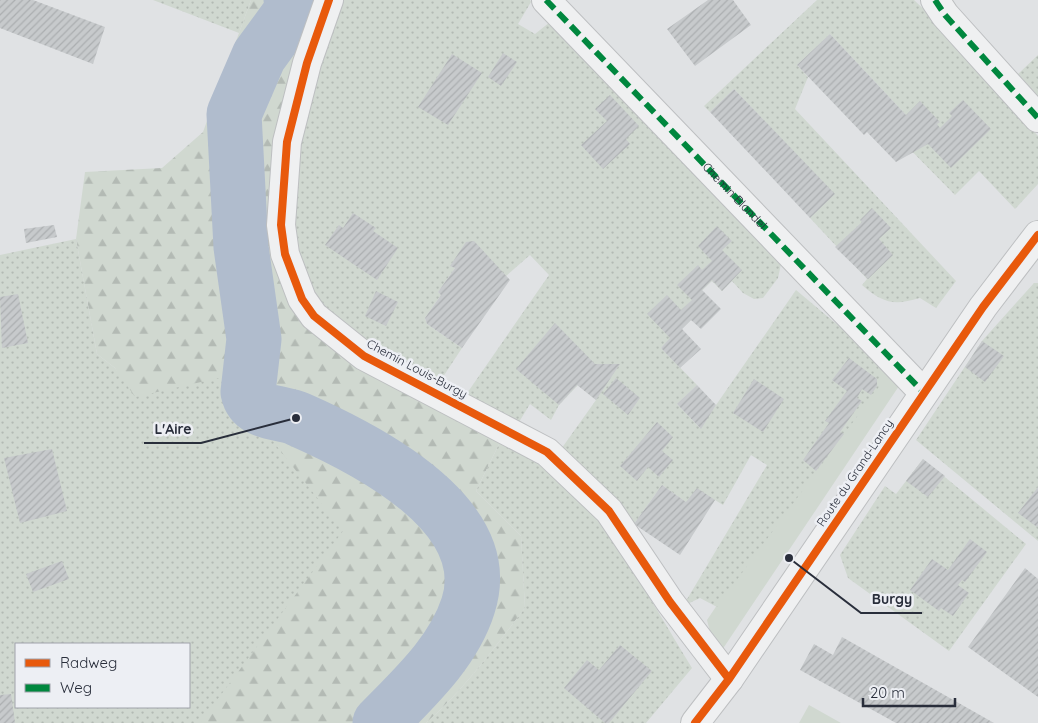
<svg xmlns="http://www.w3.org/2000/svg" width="1038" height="723" font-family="Quicksand,sans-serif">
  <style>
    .grass { fill: #d0d8d0 }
    .forest { fill: url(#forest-firs) }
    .park { fill: url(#park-dots); fill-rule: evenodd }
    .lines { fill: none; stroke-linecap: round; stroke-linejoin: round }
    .river { stroke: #b0bccd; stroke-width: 55 }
    .building { fill: url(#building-hatch) }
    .minor-casing { stroke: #bdbfc1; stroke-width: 30 }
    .tertiary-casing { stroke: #bdbfc1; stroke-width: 30 }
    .minor { stroke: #eff0f1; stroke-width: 28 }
    .tertiary { stroke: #eff0f1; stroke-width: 28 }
    .quiet { stroke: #00873e; stroke-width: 6; stroke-dasharray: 12 6; stroke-linecap: butt }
    .cycleway-casing { stroke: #edeff4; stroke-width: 11 }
    .cycleway { stroke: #e8590c; stroke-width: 8 }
    .labels { text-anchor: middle; stroke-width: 5; stroke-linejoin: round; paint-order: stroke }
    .street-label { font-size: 12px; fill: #292e3b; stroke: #edeff4 }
    .leader { fill: none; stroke: #292e3b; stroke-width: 2 }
    .callout-dot { fill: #292e3b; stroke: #edeff4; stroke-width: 2 }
    .callout-label { font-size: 14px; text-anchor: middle; font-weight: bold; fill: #292e3b; stroke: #edeff4; stroke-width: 5; stroke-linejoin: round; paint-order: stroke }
  </style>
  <defs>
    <pattern id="forest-firs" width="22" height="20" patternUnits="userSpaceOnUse" patternTransform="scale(1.25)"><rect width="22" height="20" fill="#d0d8d0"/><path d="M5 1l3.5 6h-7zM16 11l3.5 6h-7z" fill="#b3bab4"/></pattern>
    <pattern id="park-dots" width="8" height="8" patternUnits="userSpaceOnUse" patternTransform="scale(1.25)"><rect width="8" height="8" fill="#d0d8d0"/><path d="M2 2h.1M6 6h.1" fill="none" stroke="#b3bab4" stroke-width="1.8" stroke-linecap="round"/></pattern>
    <pattern id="building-hatch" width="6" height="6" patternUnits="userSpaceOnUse" patternTransform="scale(1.25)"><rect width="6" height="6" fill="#c7cacc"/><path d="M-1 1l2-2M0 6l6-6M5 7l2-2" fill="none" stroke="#abaeb0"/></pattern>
  </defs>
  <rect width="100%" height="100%" fill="#e0e2e4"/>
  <path class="grass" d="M846 332 862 338 899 386 722 650 711 636 707 620 878 364Z
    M809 705 841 723H799Z"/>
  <path class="forest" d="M251 0H324L276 243 502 438 476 491 521 536 525 608C494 648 464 690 426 723H199L174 485 115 368 97 354 76 239 85 172 162 168 203 132Z"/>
  <path class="park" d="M153 0H251L239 33Z
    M340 0H530L531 2 518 24 535 34 550 22 781 264 778 278 763 298 754 299 743 293 732 281 722 291 712 281 682 310 691 320 661 348 697 385 677 404 700 428 796 290 846 332 878 364 881 384 717 607 700 598 683 606 767 465 751 455 723 505 715 500 704 515 662 485 634 524 559 452 596 400 578 385 559 405 551 420 530 404 516 427 463 399 549 275 530 255 506 276 451 266 455 268 438 292 441 295 425 318 427 324 462 348 439 383 378 350 313 301 298 256 293 197 310 84Z
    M817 0H914L937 22 1038 136V184L1015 209 979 171 955 195 891 130 906 115 830 34 797 65 808 77 795 109 956 281 936 308 920 298C893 306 883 303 862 285L867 279 810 218 834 194 734 89 710 112 704 106Z
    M1038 55V99L1017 75Z
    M76 239 97 354 115 368 135 397 223 377 343 531 200 723H0V255ZM16 644H189V707H16Z
    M1034 283H1038V541L916 440 982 341Z
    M502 438C517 446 539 453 551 465 608 518 651 602 692 668L646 723H426C464 690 494 648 525 608L521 536 476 491Z
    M923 459 1026 544 949 651 848 578 840 555 885 486 896 494Z"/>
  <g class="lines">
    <path class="river" d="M291 0 294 8 259 56 234 114 241 247 254 339 248 392C253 415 280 411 298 419 364 448 498 514 468 606 453 653 413 689 380 723"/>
  </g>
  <path class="building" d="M0 0H33L105 27 93 64 0 28Z
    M708 0H733L751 25 695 66 667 29Z
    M830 34 906 115 920 101 940 122 937 124 940 128 952 116 949 113 963 100 991 129 951 168 928 144 896 162 867 132 864 135 797 65Z
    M503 53 517 62 501 86 488 77Z
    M452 54 482 73 448 125 418 107Z
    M734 89 835 194 810 218 710 112Z
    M610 95 639 126 626 139 630 144 603 169 581 145 607 121 595 109Z
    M872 208 891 228 879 239 893 255 868 279 835 247 862 222 860 220Z
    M353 213 376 228 373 231 398 248 377 280 325 245 339 225 343 228Z
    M54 225 57 237 26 243 24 229Z
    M717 226 732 241 722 250 742 270 722 291 712 280 702 290 721 309 701 329 691 320 682 329 701 349 680 368 661 348 670 338 647 314 667 295 681 310 692 300 677 285 698 265 702 270 712 261 698 246Z
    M474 241 510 280 462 348 427 324 425 318 441 295 438 292 455 268 450 266 466 242Z
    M376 291 398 302 386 326 365 316Z
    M18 294 28 343 2 348 0 297Z
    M555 323 595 364H620L596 400 577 385 559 405 516 369Z
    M982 341 1004 356 985 382 965 367Z
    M849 358 877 379V386L871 395 862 389 857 398 862 401 840 432 844 434 816 471 803 460 829 423 825 421 847 391 832 380Z
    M616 378 640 398 628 415 603 394Z
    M754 379 784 399 763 432 733 413Z
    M697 385 716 405 701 429 677 404Z
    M657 422 673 437 662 451 673 460 659 477 648 467 637 481 620 466Z
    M52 449 67 511 20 523 4 458Z
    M923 459 945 476 928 497 906 481Z
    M662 485 686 502 697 488 715 500 680 555 634 524Z
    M1038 487V525L1037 527 1018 513Z
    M970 539 987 552 965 582 962 580 958 585 969 593 953 616 941 608 939 611 910 590 932 559 948 570Z
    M62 561 69 579 33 592 26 574Z
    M1025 568 1038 579V697L968 647Z
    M842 637 994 723H896L800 670 814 644 833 655Z
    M620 645 652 671 609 723H605L564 688 587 660 599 670Z
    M11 694 15 723H0V695Z"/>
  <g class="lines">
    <defs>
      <g id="minor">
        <path d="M329 0 307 63 287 142 281 225 285 254 302 299 314 316 364 356 547 452 609 511 670 602 729 679"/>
        <path id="s1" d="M546 0 923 392"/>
        <path d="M935 0 945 15 1038 118"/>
      </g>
      <path id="tertiary" d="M695 723 729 679 983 307 1038 235"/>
    </defs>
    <use href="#minor" class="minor-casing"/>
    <use href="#tertiary" class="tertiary-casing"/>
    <use href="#minor" class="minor"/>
    <use href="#tertiary" class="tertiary"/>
    <path class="quiet" d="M546 0 923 392
      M935 0 945 15 1038 118"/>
    <defs>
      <path id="cycleway" d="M329 0 307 63 287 142 281 225 285 254 302 299 314 316 364 356 547 452 609 511 670 602 729 679
        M695 723 729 679 983 307 1038 235"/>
    </defs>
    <use href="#cycleway" class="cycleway-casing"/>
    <use href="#cycleway" class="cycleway"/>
  </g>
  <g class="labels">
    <g class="street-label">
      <text dy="4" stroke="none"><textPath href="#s1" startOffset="272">Chemin Blondel</textPath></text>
      <text transform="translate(417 369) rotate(28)" y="4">Chemin Louis-Burgy</text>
      <text transform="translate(855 473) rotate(-56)" y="4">Route du Grand-Lancy</text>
    </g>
  </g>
  <path class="leader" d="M296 418L201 443H144M789 558L861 613H922"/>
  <g class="callout-dot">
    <circle cx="296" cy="418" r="5"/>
    <circle cx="789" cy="558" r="5"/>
  </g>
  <g class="callout-label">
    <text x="173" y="434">L'Aire</text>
    <text x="892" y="604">Burgy</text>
  </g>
  <rect x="15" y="643" width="175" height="65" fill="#edeff4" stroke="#9fa2aa"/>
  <rect x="25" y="659" width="25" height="8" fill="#e8590c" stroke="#9fa2aa"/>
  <text x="60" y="668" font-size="15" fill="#292e3b">Radweg</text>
  <rect x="25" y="684" width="25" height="8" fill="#00873e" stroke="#9fa2aa"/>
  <text x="60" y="693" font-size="15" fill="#292e3b">Weg</text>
  <path d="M863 698v8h92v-8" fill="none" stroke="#292e3b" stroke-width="2.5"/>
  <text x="870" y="698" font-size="15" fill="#292e3b" stroke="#edeff4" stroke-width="4" paint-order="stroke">20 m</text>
</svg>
